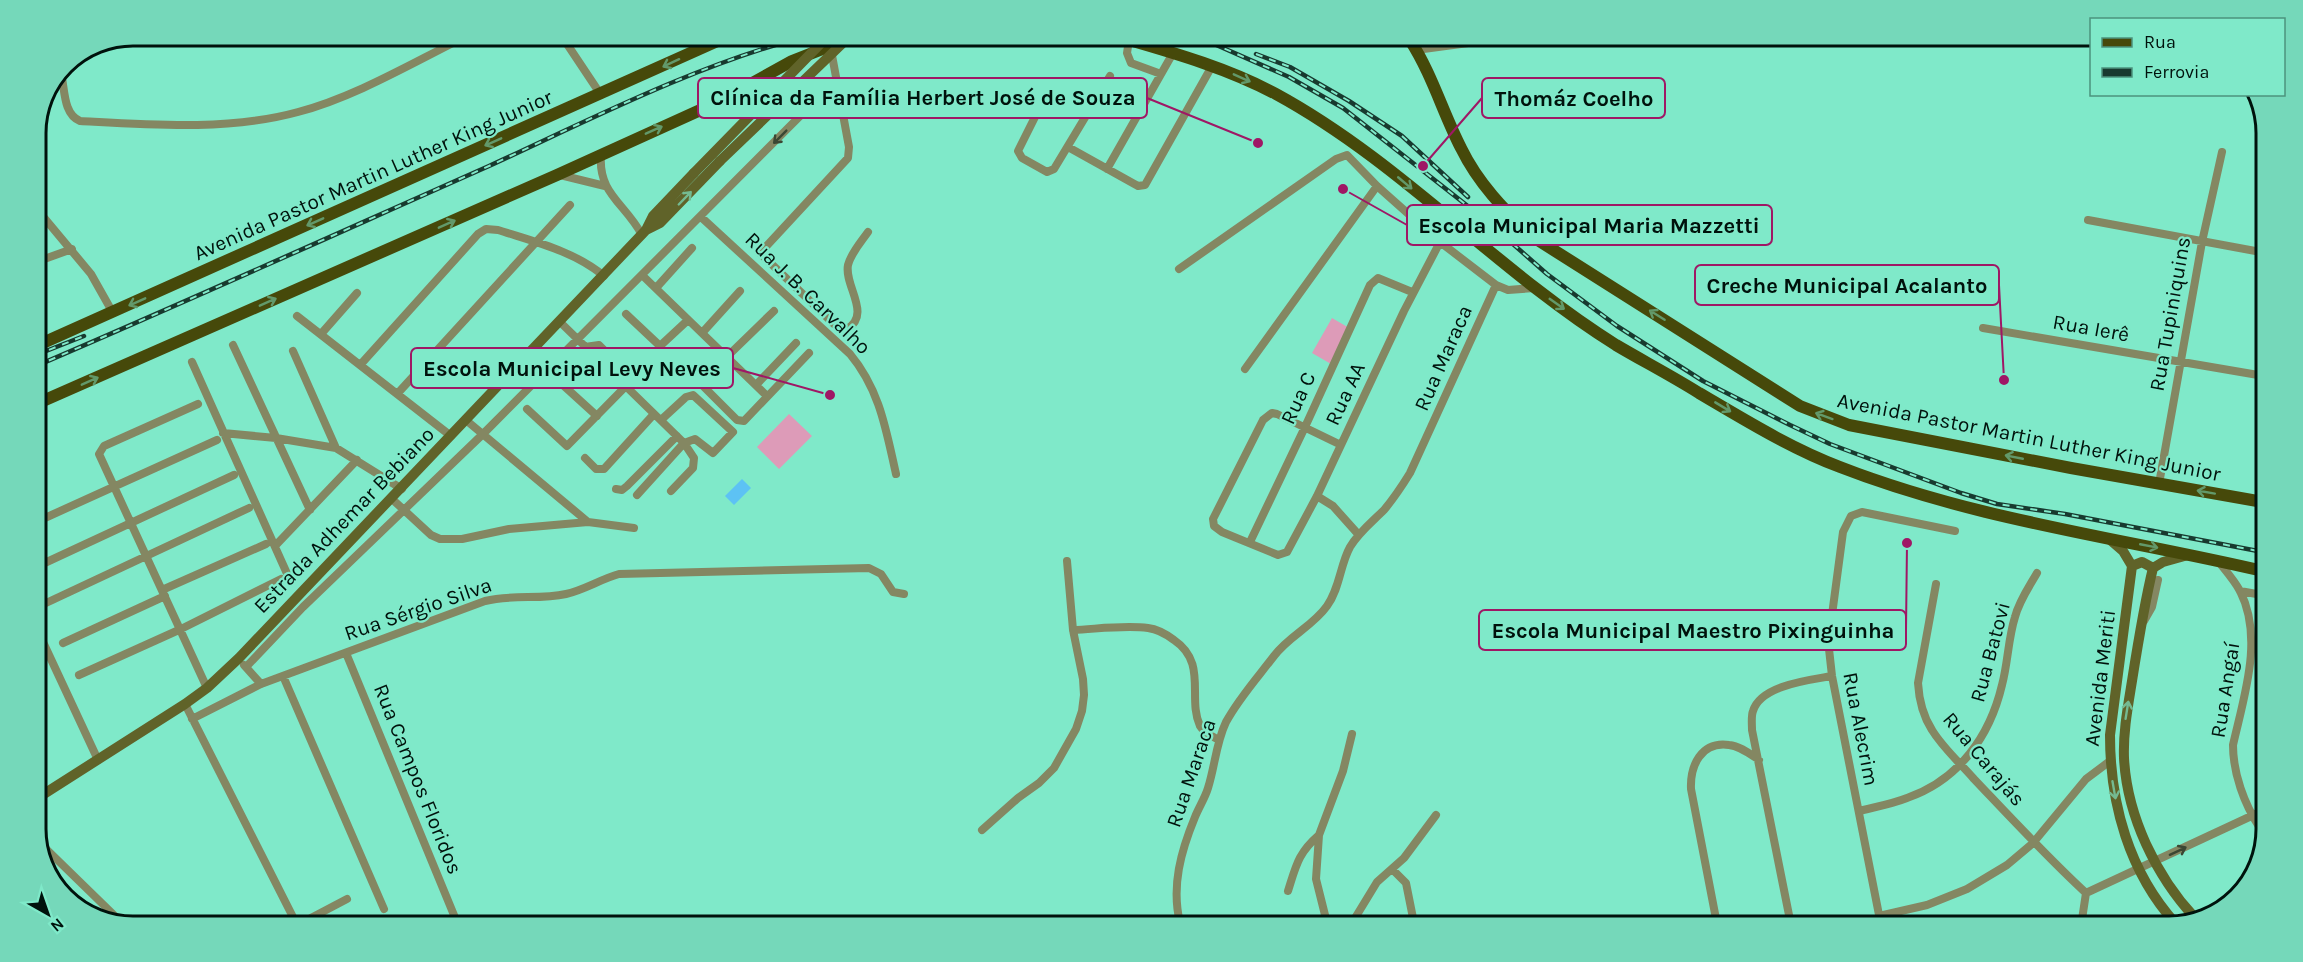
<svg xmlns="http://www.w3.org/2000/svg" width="2303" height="962" font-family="Karla,sans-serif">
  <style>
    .pitch { fill: #dd9bb8 }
    .water { fill: #5dc2f4 }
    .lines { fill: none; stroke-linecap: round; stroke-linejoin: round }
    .street { stroke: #848762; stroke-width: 8 }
    .secondary { stroke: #606329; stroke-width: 10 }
    .primary { stroke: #46490a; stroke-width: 12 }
    .rail-casing { stroke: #183a2f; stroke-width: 4.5 }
    .rail { stroke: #7fe9c9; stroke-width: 2; stroke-dasharray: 7; stroke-linecap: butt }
    .secondary-bridge { stroke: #606329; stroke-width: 10 }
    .oneway { stroke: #62996a }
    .oneway2 { stroke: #3b4733 }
    .oneway3 { stroke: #74ba91 }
    .labels { text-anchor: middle; stroke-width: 4.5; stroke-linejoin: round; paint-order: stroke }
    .street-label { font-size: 21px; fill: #00120c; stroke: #7fe9c9 }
    .rim { fill: none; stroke: #00120c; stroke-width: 3 }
    .leader { fill: none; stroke: #9f1765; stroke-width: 2 }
    .callout-dot { fill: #9f1765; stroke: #7fe9c9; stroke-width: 2 }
    .callout { fill: #7fe9c9; stroke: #9f1765; stroke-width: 2 }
    .callout-label { font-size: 22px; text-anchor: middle; font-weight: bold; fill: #00120c }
  </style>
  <rect width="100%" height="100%" fill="#7fe9c9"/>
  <path class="pitch" d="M1332 318 1351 329 1331 364 1312 353Z
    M789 414 812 436 779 469 757 447Z"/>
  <path class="water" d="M742 479 751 488 734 505 725 496Z"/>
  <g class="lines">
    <path class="street" d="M563 38 601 95
      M1129 40 1127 53 1131 63 1161 74
      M831 50 849 147 848 158 760 253 834 324 840 328 847 329C872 314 844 286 848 265 851 253 861 242 868 232
      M1416 50 1483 41
      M61 73C65 89 63 114 80 121 152 125 229 131 298 112 355 97 412 63 465 37
      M1044 99 1018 151 1022 158 1047 172 1054 169 1110 76
      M1068 147 1138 186 1145 185 1212 66
      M601 155C598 194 625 203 642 235
      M1107 169 1173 53
      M560 175 605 186
      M36 208 91 274 113 313
      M701 217 850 354C880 390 886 430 896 474
      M2088 220 2266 253
      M36 262 72 249
      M1179 269 1336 159 1347 155 1377 186 1440 242 1496 285
      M643 276 767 396
      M656 288 692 248
      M774 311 704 379 703 386 737 420 744 421 809 353
      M626 314 660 346 688 320
      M297 316 451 436
      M560 322 684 443 694 458 693 468 671 491
      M1983 328 2264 376
      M702 333 740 291
      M321 334 357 293
      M233 345 310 510
      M293 351 336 448
      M192 362 289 578
      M361 364 478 234 486 229 498 230C535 242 574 251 604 276
      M1245 369 1377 186
      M756 385 796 343
      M564 386 597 416
      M398 393 570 205
      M198 404 104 446 99 454 207 688
      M527 409 567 446 626 386 627 373 599 345 585 347
      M467 421 588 522
      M223 433 276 438 336 448 402 489
      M1341 445 1277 414 1272 413 1263 420 1213 519 1214 526 1222 532 1278 555 1287 552 1317 496 1404 311 1440 242
      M585 458 596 469H604L654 414
      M2159 484 2202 242 2222 152
      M616 489 622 490 627 486 677 436
      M637 495 684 443 695 439 713 453 733 432 693 395 686 397 661 420
      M1317 496 1333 506 1358 534
      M392 499 431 535 440 539H462L509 529 588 522 634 528
      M36 522 217 440
      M1250 542 1305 427 1370 285 1378 278 1412 292
      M275 546 357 460
      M2218 561C2225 570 2234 580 2240 591 2264 638 2244 696 2233 745 2233 773 2244 804 2260 828
      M36 567 234 475
      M1936 584 1918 683C1919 700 1923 716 1932 730 1943 748 1960 763 1974 779 2011 818 2047 857 2086 893
      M162 590 266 544
      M2240 591 2262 595
      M46 603 249 508
      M2144 621 2152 607 2158 580
      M36 627 98 760
      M1073 630C1097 629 1124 625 1148 628 1157 629 1166 634 1174 640 1208 663 1187 698 1200 726 1204 733 1212 736 1219 740
      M63 643 165 596
      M346 653 456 920
      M244 665 261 684
      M246 667 303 607 484 433 836 80
      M79 675 181 629 281 579
      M283 676 384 909
      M185 704 294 919
      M192 719 261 684 485 601C514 594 539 600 566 594 584 590 601 579 619 574L869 568 881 574 893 592 904 594
      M1859 811C1875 807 1892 804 1907 798 1959 780 1990 736 2002 685 2008 663 2008 639 2015 617 2019 601 2029 587 2037 573
      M982 830 1018 798 1039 783 1054 768 1076 729 1082 711 1084 695 1083 679 1073 630 1067 561
      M39 842 118 919
      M1392 869 1406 883 1414 923
      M1288 891C1296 866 1298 853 1319 835
      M2086 893 2260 812
      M1879 916 1927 905 1967 889 2007 865 2033 843 2086 779 2110 761
      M309 919 347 899
      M1180 923C1171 886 1181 851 1195 817 1199 807 1205 798 1208 788 1215 766 1216 743 1226 722 1239 698 1258 677 1274 656 1289 636 1313 626 1327 606 1340 588 1340 565 1350 547 1359 532 1372 522 1384 510 1394 498 1402 486 1410 473L1496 285 1508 290 1534 288
      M1327 923 1316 879 1319 835 1343 771 1352 734
      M1352 923 1377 882 1404 858 1436 815
      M1717 924 1691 789C1690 766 1701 741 1729 745 1740 746 1750 754 1759 760
      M1791 925 1752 730C1752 724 1751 716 1753 711 1761 685 1810 680 1832 676
      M1881 925 1832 676 1829 649 1830 630 1843 532 1851 516 1862 512 1955 531
      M2081 926 2086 893"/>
    <path class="secondary" d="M646 230 653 216 694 173
      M2108 538 2123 551 2132 566 2110 735C2110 804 2129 872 2176 924
      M2188 555 2163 562 2153 568C2144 605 2138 643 2132 681 2128 706 2123 732 2124 758 2127 816 2156 876 2195 918
      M2132 566 2142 562 2153 568
      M36 799 185 704 207 688 239 658 646 230 660 223 720 161"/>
    <path class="primary" d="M1126 39C1178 54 1229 69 1276 94 1401 162 1496 270 1616 345 1643 361 1672 376 1699 393 1745 420 1790 448 1840 467 1976 520 2122 538 2263 571
      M1410 40C1432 74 1443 113 1461 148 1478 183 1504 210 1533 237L1800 406 1849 425 2071 468 2263 502
      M36 346 724 38
      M36 404 557 175 718 102 792 61 848 39"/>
    <defs>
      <path id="rail" d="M1198 40 1214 44 1289 77 1343 108 1488 222 1547 274 1617 326 1703 381 1790 425 1830 444 1961 493 1997 504 2065 514 2263 552
        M1256 54 1290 67 1349 101 1402 136 1468 197
        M36 355 84 336
        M36 366C188 301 338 233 489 166 589 120 694 66 800 38"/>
    </defs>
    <use href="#rail" class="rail-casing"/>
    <use href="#rail" class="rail"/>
    <path class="secondary-bridge" d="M720 161 847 39
      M694 173 826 38"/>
  </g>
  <defs><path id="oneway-shaft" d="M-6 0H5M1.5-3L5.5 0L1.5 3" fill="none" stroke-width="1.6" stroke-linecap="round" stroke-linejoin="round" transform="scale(1.5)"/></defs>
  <g class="oneway">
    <use href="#oneway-shaft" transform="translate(671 63) rotate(155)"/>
    <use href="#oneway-shaft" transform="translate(1242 78) rotate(24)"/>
    <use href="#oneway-shaft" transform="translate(654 130) rotate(-24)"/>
    <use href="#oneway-shaft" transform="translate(493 142) rotate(156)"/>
    <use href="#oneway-shaft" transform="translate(1405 183) rotate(40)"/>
    <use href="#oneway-shaft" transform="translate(315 222) rotate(156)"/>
    <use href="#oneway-shaft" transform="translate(447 224) rotate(-24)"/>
    <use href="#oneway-shaft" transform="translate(137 302) rotate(156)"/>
    <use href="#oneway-shaft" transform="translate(268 302) rotate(-24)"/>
    <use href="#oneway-shaft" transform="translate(1557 304) rotate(35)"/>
    <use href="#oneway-shaft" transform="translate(1657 315) rotate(-148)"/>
    <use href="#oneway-shaft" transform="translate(90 381) rotate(-24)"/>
    <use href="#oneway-shaft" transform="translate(1723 407) rotate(31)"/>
    <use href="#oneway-shaft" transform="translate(1824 416) rotate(-160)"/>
    <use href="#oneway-shaft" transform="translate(2014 457) rotate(-169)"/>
    <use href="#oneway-shaft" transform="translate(2206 492) rotate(-170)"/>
    <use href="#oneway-shaft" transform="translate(2149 546) rotate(11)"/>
  </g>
  <g class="oneway2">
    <use href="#oneway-shaft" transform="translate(780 137) rotate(135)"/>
    <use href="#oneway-shaft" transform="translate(2178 851) rotate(-25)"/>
  </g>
  <g class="oneway3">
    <use href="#oneway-shaft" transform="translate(685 198) rotate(-46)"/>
    <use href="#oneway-shaft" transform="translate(2127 710) rotate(-81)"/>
    <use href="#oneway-shaft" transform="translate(2114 790) rotate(80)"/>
  </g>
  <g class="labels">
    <g class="street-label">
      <text transform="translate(373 175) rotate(-24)" y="7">Avenida Pastor Martin Luther King Junior</text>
      <text transform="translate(808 293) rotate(44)" y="7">Rua J. B. Carvalho</text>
      <text transform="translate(2170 314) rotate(-80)" y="7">Rua Tupiniquins</text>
      <text transform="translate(2091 328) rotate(10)" y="7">Rua Ierê</text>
      <text transform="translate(1443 358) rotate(-66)" y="7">Rua Maraca</text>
      <text transform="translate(1345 394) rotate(-65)" y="7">Rua AA</text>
      <text transform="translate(1298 398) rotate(-65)" y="7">Rua C</text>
      <text transform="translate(2029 437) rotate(11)" y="7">Avenida Pastor Martin Luther King Junior</text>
      <text transform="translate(344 520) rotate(-46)" y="7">Estrada Adhemar Bebiano</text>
      <text transform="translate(418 609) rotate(-19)" y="7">Rua Sérgio Silva</text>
      <text transform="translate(1990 652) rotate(-75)" y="7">Rua Batovi</text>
      <text transform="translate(2100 678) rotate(-83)" y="7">Avenida Meriti</text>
      <text transform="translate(2225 690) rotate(-81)" y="7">Rua Angaí</text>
      <text transform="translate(1861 729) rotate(79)" y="7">Rua Alecrim</text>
      <text transform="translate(1984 759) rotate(50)" y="7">Rua Carajás</text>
      <text transform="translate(1191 773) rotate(-71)" y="7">Rua Maraca</text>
      <text transform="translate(418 779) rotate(68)" y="7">Rua Campos Floridos</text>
    </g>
  </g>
  <path d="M0 0H2303V962H0ZM133 46H2169A87 87 0 0 1 2256 133V829A87 87 0 0 1 2169 916H133A87 87 0 0 1 46 829V133A87 87 0 0 1 133 46Z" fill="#75d8ba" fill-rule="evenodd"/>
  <path class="rim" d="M133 46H2169A87 87 0 0 1 2256 133V829A87 87 0 0 1 2169 916H133A87 87 0 0 1 46 829V133A87 87 0 0 1 133 46Z"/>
  <path class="leader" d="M1258 143L1147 98M1423 166L1482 98M1343 189L1407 225M2004 380L1999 285M830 395L733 368M1907 543L1906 630"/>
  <g class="callout-dot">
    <circle cx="1258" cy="143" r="6"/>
    <circle cx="1423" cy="166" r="6"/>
    <circle cx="1343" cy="189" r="6"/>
    <circle cx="2004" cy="380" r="6"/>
    <circle cx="830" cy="395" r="6"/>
    <circle cx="1907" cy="543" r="6"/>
  </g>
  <g class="callout">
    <rect x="698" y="78" width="449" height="40" rx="6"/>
    <rect x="1482" y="78" width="183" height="40" rx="6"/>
    <rect x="1407" y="205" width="365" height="40" rx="6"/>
    <rect x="1695" y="265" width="304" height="40" rx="6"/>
    <rect x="411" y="348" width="322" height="40" rx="6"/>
    <rect x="1479" y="610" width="427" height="40" rx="6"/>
  </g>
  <g class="callout-label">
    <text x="923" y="105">Clínica da Família Herbert José de Souza</text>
    <text x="1574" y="106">Thomáz Coelho</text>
    <text x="1589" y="233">Escola Municipal Maria Mazzetti</text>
    <text x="1847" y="293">Creche Municipal Acalanto</text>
    <text x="572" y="376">Escola Municipal Levy Neves</text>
    <text x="1693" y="638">Escola Municipal Maestro Pixinguinha</text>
  </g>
  <rect x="2090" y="18" width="195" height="78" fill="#7fe9c9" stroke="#4c937d" stroke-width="1.5"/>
  <rect x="2102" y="38" width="30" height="9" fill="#46490a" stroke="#4c937d" stroke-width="1.5"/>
  <text x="2144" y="48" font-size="18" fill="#00120c">Rua</text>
  <rect x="2102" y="68" width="30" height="9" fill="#183a2f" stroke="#4c937d" stroke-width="1.5"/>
  <text x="2144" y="78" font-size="18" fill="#00120c">Ferrovia</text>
  <g transform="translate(48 914) rotate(140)" stroke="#7fe9c9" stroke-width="4.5" paint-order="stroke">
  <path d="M0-4.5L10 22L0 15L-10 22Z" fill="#00120c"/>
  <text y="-9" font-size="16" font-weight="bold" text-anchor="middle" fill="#00120c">N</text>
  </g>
</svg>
